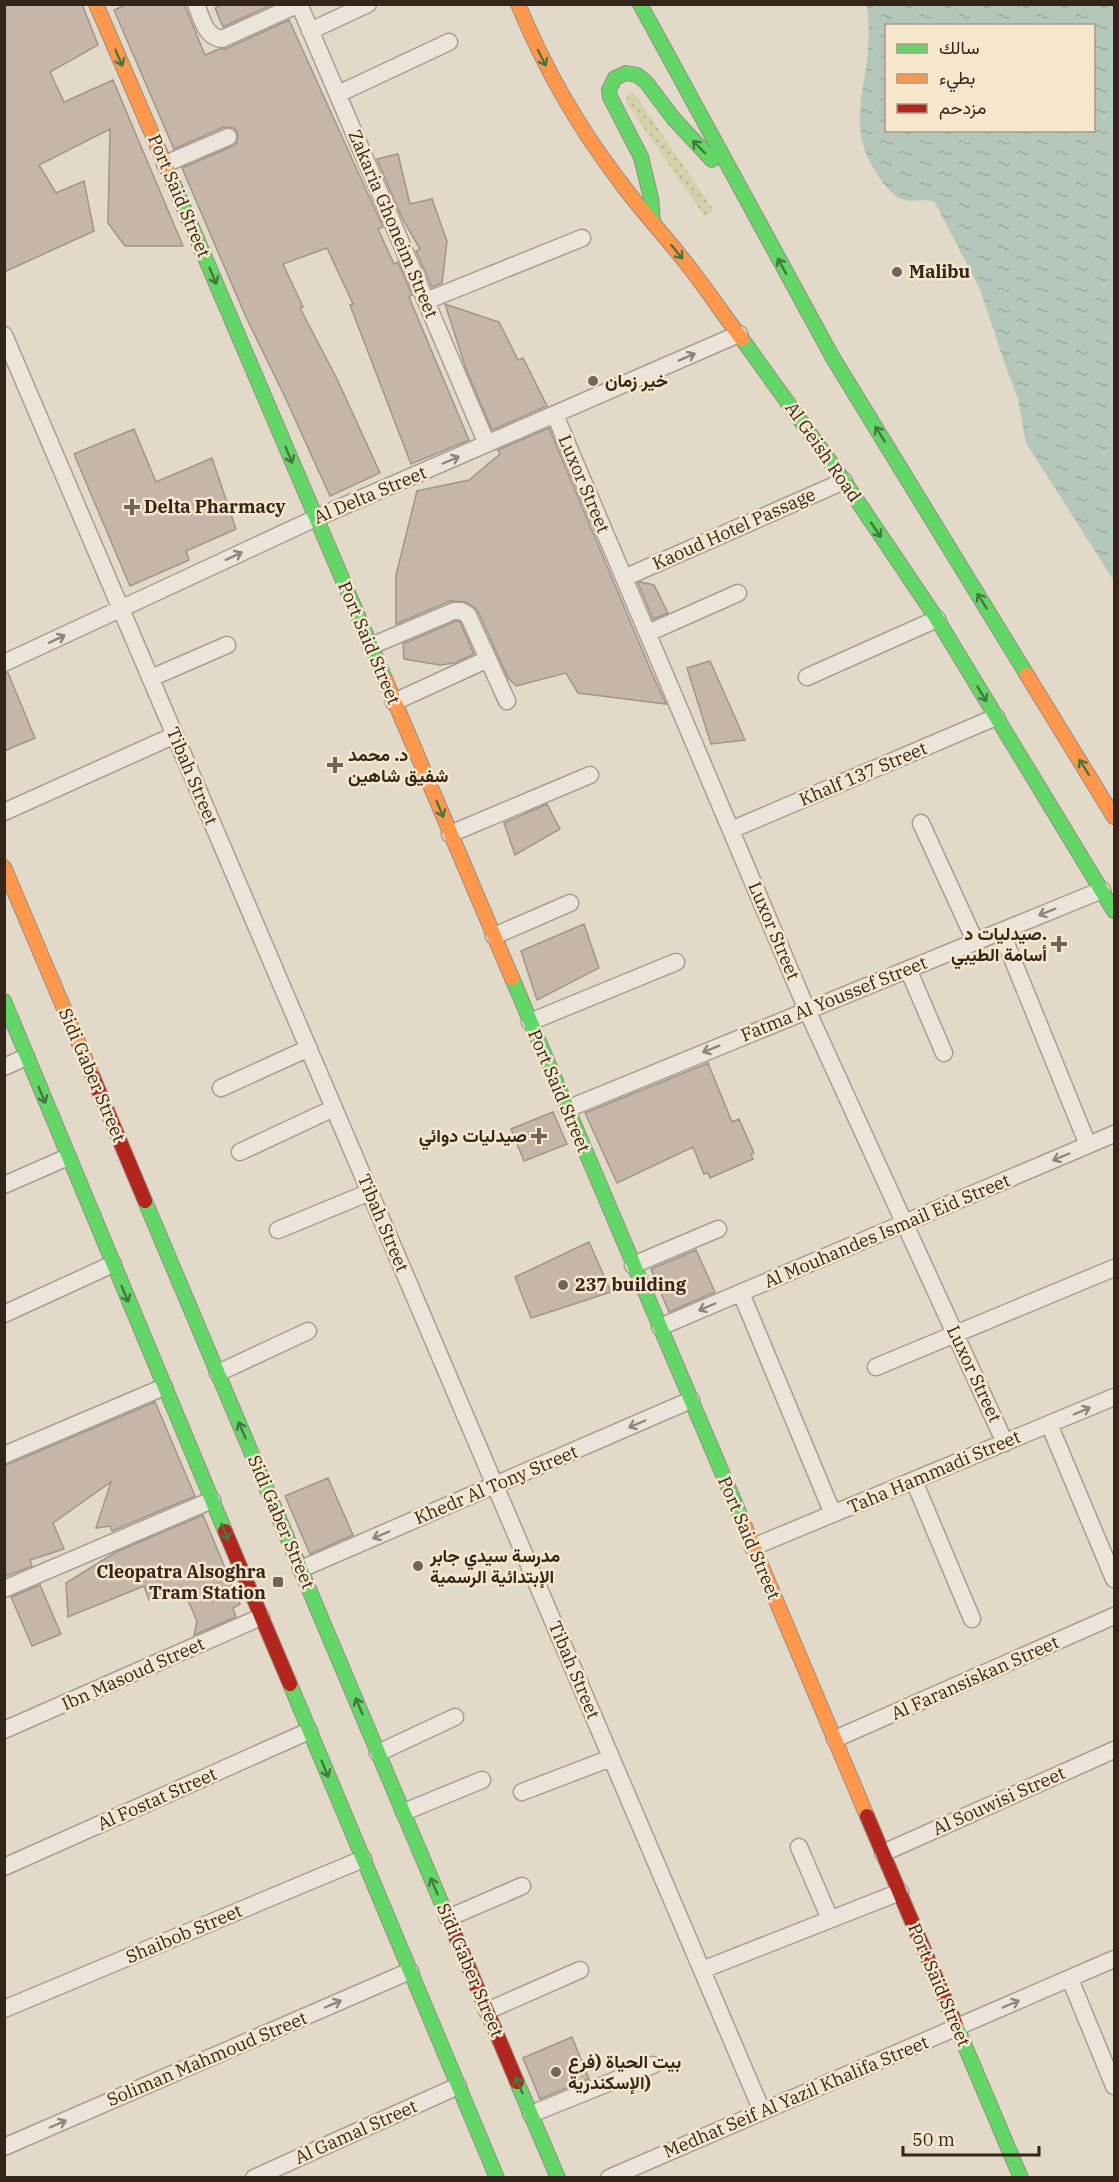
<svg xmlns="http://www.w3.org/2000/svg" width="1119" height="2182" font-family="'IBM Plex Serif',Vazirmatn,serif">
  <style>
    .grass { fill: url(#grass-dots) }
    .water { fill: url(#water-ripples); fill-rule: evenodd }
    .building { fill: #c6b6a9; stroke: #a29488; stroke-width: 1.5 }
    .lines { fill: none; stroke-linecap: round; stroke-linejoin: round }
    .street-casing { stroke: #a79e92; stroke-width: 19 }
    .fast-casing { stroke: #978d82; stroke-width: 16 }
    .slow-casing { stroke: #978d82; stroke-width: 16 }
    .jam-casing { stroke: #978d82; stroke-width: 16 }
    .street { stroke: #eae4da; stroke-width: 16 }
    .fast { stroke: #63d668; stroke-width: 14 }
    .slow { stroke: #ff974d; stroke-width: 14 }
    .jam { stroke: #b3261e; stroke-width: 14 }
    .oneway { stroke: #49753e }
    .oneway2 { stroke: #8f847a }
    .poi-dot { fill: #716458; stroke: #f5e6cc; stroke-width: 2 }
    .labels { text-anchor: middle; stroke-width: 5; stroke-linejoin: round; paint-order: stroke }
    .street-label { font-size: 18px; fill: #34251b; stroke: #f5e6cc }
    .poi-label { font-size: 18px; font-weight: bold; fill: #34251b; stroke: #f5e6cc; text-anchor: start }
  </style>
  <defs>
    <pattern id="grass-dots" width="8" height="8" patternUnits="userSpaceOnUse" patternTransform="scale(1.5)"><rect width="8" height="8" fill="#d4d1aa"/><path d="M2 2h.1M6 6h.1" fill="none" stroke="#b7b392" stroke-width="1.8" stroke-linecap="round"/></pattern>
    <pattern id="water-ripples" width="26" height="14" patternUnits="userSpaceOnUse" patternTransform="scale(1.5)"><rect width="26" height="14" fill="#b4c7ba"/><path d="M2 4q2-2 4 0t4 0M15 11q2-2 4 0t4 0" fill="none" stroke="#9bab9f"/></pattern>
  </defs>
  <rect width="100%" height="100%" fill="#e3d9c8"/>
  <path class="grass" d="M632 93 637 97 714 211 705 217 627 104 626 96Z"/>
  <path class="water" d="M867 5H1114V581L1026 443 1018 399 1001 353 980 289 935 203C924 196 911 206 896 196 887 190 881 180 875 171 850 131 862 102 867 60 869 41 869 23 867 5ZM886 26H1094V130H886Z"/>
  <path class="building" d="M4 4H82L98 45 50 72 64 102 113 80 183 246H125L108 223 110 129 39 165 56 193 84 181 94 231 4 272Z
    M128 4H184L205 55 219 49H226L289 20 383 227 378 229 394 264 398 262 412 295 409 297 469 440 411 464 350 305 353 304 327 248 283 264 303 307 300 308 337 379 380 473 330 496 284 395 246 317 182 168 233 146 237 143 238 133 234 128 224 127 174 149 114 10Z
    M223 4H273L223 27 215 8Z
    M398 154 410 204 432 199 447 241 442 283 432 287 416 251 420 249 402 218 377 159Z
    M445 304 499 322 518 360 523 358 547 406 492 430 466 369Z
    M549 428 651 671 666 704 578 693 566 673 516 686 508 678 478 611 466 602 450 601 396 624V575L417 491 469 480 500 454 498 450Z
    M134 429 156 482 212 458 236 529 186 551 189 560 130 586 74 454Z
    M641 582 654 585 668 613 653 619 638 583Z
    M456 621 460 622 474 654 455 663 440 665 404 659 403 644Z
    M710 661 745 740 711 744 687 668Z
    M4 673H8L35 738 4 751Z
    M547 804 560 829 515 855 504 823Z
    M584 924 599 968 537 1000 521 951Z
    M708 1063 732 1122 739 1119 754 1153 751 1154 753 1159 710 1178 708 1173 704 1174 693 1147 617 1183 585 1113Z
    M553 1112 567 1144 524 1161 511 1129Z
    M589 1242 611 1292 531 1318 515 1277Z
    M696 1250 715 1292 669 1312 651 1269Z
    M155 1402 195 1496 112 1531 110 1526 96 1528 111 1482 53 1523 64 1549 30 1560 32 1566 4 1577V1466Z
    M328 1478 353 1535 310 1554 285 1496Z
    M203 1515 240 1604 233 1608 236 1617 194 1635 197 1621 182 1587 149 1600 144 1586 68 1617 66 1583 116 1552Z
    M40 1585 61 1634 32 1646 11 1597Z
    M572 2037 589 2079 540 2099 523 2058Z"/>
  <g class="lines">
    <defs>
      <path id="street" d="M196 4C202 19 205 37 222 39L299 4
        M299 4 487 444
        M310 31 368 4
        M338 94 449 42
        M165 164 228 137
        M426 301 582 238
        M4 335 762 2111
        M555 415 807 1010 1005 1443
        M624 578 844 481
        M648 633 738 593
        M371 646 454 611H461L468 615 507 701
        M4 663 316 518 739 334
        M807 677 937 619
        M151 678 227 645
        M394 702 488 659
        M4 812 175 735
        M921 823 975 941
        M731 830 996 717
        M450 834 590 775
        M1001 931 1088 1145
        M494 936 570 903
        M908 969 944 1053
        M530 1022 676 962
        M4 1067 26 1057
        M221 1088 309 1048
        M567 1109 1102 890
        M240 1152 334 1108
        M4 1185 68 1157
        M278 1230 370 1192
        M633 1265 718 1229
        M741 1293 833 1514
        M4 1314 113 1264
        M660 1327 1114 1134
        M876 1367 1114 1268
        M218 1373 308 1331
        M1049 1424 1114 1579
        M4 1455 164 1387
        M914 1481 972 1619
        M753 1547 1114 1397
        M301 1569 691 1400
        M4 1589 212 1500
        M4 1730 261 1617
        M835 1739 1114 1616
        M378 1753 455 1717
        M522 1792 611 1758
        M404 1812 482 1780
        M799 1847 830 1919
        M883 1853 1114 1750
        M4 1867 309 1731
        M448 1918 522 1886
        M702 1970 900 1892
        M1070 1979 1114 2086
        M4 2009 363 1859
        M487 2011 580 1970
        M531 2114 653 2065
        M4 2147 410 1971
        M254 2178 458 2086
        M609 2178 1114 1959"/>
      <path id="fast" d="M640 4 833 358 1027 675
        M171 178 385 679
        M653 222 651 198 641 157 610 97 609 90 615 78 626 73 637 75 646 82 673 118 712 160
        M742 339 844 481 937 619 1114 911
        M512 978 743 1522
        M4 1001 225 1531
        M145 1201 447 1916
        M290 1684 497 2178
        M956 2025 1021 2178
        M517 2082 558 2178"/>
      <path id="slow" d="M96 4 171 178
        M518 4C544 67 577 125 618 179 641 211 669 240 693 272 710 294 725 317 742 339
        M1027 675 1114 817
        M385 679 512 978
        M4 867 93 1077
        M743 1522 867 1816"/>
      <path id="jam" d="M93 1077 145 1201
        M225 1531 290 1684
        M867 1816 956 2025
        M447 1916 517 2082"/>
    </defs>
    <use href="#street" class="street-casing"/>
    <use href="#fast" class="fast-casing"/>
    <use href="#slow" class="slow-casing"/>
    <use href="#jam" class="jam-casing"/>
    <use href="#street" class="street"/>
    <use href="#fast" class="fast"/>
    <use href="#slow" class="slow"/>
    <use href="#jam" class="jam"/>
  </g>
  <defs><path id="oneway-shaft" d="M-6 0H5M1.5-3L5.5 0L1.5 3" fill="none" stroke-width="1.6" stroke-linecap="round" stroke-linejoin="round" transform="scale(1.5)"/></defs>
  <g class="oneway">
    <use href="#oneway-shaft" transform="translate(119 58) rotate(67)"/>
    <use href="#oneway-shaft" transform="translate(542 58) rotate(63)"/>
    <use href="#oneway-shaft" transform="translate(699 147) rotate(-134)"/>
    <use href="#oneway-shaft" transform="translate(677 252) rotate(51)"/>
    <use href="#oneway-shaft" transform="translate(782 266) rotate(-118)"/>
    <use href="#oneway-shaft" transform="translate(213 276) rotate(67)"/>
    <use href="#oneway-shaft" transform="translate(880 434) rotate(-122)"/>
    <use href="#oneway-shaft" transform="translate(289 455) rotate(67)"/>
    <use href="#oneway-shaft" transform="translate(876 530) rotate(56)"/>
    <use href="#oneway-shaft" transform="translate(982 601) rotate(-122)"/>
    <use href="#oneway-shaft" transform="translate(982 694) rotate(59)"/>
    <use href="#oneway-shaft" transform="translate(1084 767) rotate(-122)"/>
    <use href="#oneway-shaft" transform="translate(440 809) rotate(67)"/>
    <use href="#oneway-shaft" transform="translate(42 1095) rotate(67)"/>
    <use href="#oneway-shaft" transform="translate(125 1294) rotate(67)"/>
    <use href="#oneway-shaft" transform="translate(242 1430) rotate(-113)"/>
    <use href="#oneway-shaft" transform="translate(225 1532) rotate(67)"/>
    <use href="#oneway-shaft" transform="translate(359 1706) rotate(-113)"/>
    <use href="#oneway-shaft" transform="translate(325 1769) rotate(67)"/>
    <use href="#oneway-shaft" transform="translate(434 1886) rotate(-113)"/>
    <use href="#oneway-shaft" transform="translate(519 2085) rotate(-113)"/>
  </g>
  <g class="oneway2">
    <use href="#oneway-shaft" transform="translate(687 357) rotate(-24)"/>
    <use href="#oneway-shaft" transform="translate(451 460) rotate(-23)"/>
    <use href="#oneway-shaft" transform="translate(234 556) rotate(-25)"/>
    <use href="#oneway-shaft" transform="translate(57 639) rotate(-25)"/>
    <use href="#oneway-shaft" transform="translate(1047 912) rotate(158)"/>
    <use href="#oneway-shaft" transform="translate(711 1049) rotate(158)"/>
    <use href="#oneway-shaft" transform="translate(1061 1157) rotate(157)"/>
    <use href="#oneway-shaft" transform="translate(707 1307) rotate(157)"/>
    <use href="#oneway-shaft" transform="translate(1082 1411) rotate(-23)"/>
    <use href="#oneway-shaft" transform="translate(637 1424) rotate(157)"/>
    <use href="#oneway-shaft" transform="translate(381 1535) rotate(157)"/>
    <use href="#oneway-shaft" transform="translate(333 2004) rotate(-23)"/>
    <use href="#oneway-shaft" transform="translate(1011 2004) rotate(-23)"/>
    <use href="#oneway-shaft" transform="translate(58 2124) rotate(-23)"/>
  </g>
  <g class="poi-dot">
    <circle cx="897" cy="272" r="6"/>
    <circle cx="593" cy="381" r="6"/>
    <path d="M129 498h6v6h6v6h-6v6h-6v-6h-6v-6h6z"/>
    <path d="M332 756h6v6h6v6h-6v6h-6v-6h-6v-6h6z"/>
    <path d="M1056 935h6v6h6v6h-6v6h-6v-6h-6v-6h6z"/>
    <path d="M536 1127h6v6h6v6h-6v6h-6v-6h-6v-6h6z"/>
    <circle cx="563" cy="1285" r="6"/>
    <circle cx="418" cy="1566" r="6"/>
    <rect x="272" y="1576" width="12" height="12" rx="3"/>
    <circle cx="556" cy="2072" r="6"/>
  </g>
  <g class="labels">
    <g class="street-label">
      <text transform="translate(179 196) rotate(67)" y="6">Port Said Street</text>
      <text transform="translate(393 224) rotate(67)" y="6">Zakaria Ghoneim Street</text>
      <text transform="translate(823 452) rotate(55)" y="6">Al Geish Road</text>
      <text transform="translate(584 484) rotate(67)" y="6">Luxor Street</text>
      <text transform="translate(370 495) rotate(-23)" y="6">Al Delta Street</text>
      <text transform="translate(734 529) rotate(-24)" y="6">Kaoud Hotel Passage</text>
      <text transform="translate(369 643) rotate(67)" y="6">Port Said Street</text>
      <text transform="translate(863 774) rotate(-23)" y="6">Khalf 137 Street</text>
      <text transform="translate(192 776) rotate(67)" y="6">Tibah Street</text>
      <text transform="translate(774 931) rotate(67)" y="6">Luxor Street</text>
      <text transform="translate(834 999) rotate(-22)" y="6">Fatma Al Youssef Street</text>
      <text transform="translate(92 1075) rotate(67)" y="6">Sidi Gaber Street</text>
      <text transform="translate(559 1091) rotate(67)" y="6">Port Said Street</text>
      <text transform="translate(383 1223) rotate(67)" y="6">Tibah Street</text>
      <text transform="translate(887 1231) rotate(-23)" y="6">Al Mouhandes Ismail Eid Street</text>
      <text transform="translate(974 1374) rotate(65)" y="6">Luxor Street</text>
      <text transform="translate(934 1472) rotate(-23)" y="6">Taha Hammadi Street</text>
      <text transform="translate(496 1485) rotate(-23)" y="6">Khedr Al Tony Street</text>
      <text transform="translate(281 1522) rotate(67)" y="6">Sidi Gaber Street</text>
      <text transform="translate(749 1538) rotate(67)" y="6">Port Said Street</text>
      <text transform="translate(574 1670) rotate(67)" y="6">Tibah Street</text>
      <text transform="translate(133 1674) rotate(-24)" y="6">Ibn Masoud Street</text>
      <text transform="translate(975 1678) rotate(-24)" y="6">Al Faransiskan Street</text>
      <text transform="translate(157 1799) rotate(-24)" y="6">Al Fostat Street</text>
      <text transform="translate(999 1801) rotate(-24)" y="6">Al Souwisi Street</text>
      <text transform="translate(184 1934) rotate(-23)" y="6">Shaibob Street</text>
      <text transform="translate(470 1970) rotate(67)" y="6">Sidi Gaber Street</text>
      <text transform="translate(939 1985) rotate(67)" y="6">Port Said Street</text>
      <text transform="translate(207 2059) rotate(-23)" y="6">Soliman Mahmoud Street</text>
      <text transform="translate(796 2097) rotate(-23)" y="6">Medhat Seif Al Yazil Khalifa Street</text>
      <text transform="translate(356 2132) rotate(-24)" y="6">Al Gamal Street</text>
    </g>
    <g class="poi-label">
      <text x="909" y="278">Malibu</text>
      <text x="605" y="387">خير زمان</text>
      <text x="144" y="513">Delta Pharmacy</text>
      <text x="348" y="761">د. محمد<tspan x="348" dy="21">شفيق شاهين</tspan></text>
      <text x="1047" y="940" text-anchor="end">صيدليات د.<tspan x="1047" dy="21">أسامة الطيبي</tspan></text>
      <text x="527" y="1142" text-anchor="end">صيدليات دوائي</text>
      <text x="575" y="1291">237 building</text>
      <text x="430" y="1562">مدرسة سيدي جابر<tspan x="430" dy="21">الإبتدائية الرسمية</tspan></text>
      <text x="266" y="1578" text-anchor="end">Cleopatra Alsoghra<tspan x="266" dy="21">Tram Station</tspan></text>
      <text x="568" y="2068">بيت الحياة (فرع<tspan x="568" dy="21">الإسكندرية)</tspan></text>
    </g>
  </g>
  <rect width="1119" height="2182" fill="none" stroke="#34251b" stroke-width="12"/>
  <rect x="885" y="24" width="210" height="108" fill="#f5e6cc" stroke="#a89985" stroke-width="1.5"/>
  <rect x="897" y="44" width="30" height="9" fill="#63d668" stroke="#a89985" stroke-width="1.5"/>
  <text x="939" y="54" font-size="18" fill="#34251b">سالك</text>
  <rect x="897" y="74" width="30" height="9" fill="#ff974d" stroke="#a89985" stroke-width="1.5"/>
  <text x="939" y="84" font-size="18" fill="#34251b">بطيء</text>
  <rect x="897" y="104" width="30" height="9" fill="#b3261e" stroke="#a89985" stroke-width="1.5"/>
  <text x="939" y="114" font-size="18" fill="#34251b">مزدحم</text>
  <path d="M903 2146v9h136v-9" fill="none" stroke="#34251b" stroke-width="3"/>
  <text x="912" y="2146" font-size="18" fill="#34251b" stroke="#f5e6cc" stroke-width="4.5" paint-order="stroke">50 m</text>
</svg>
